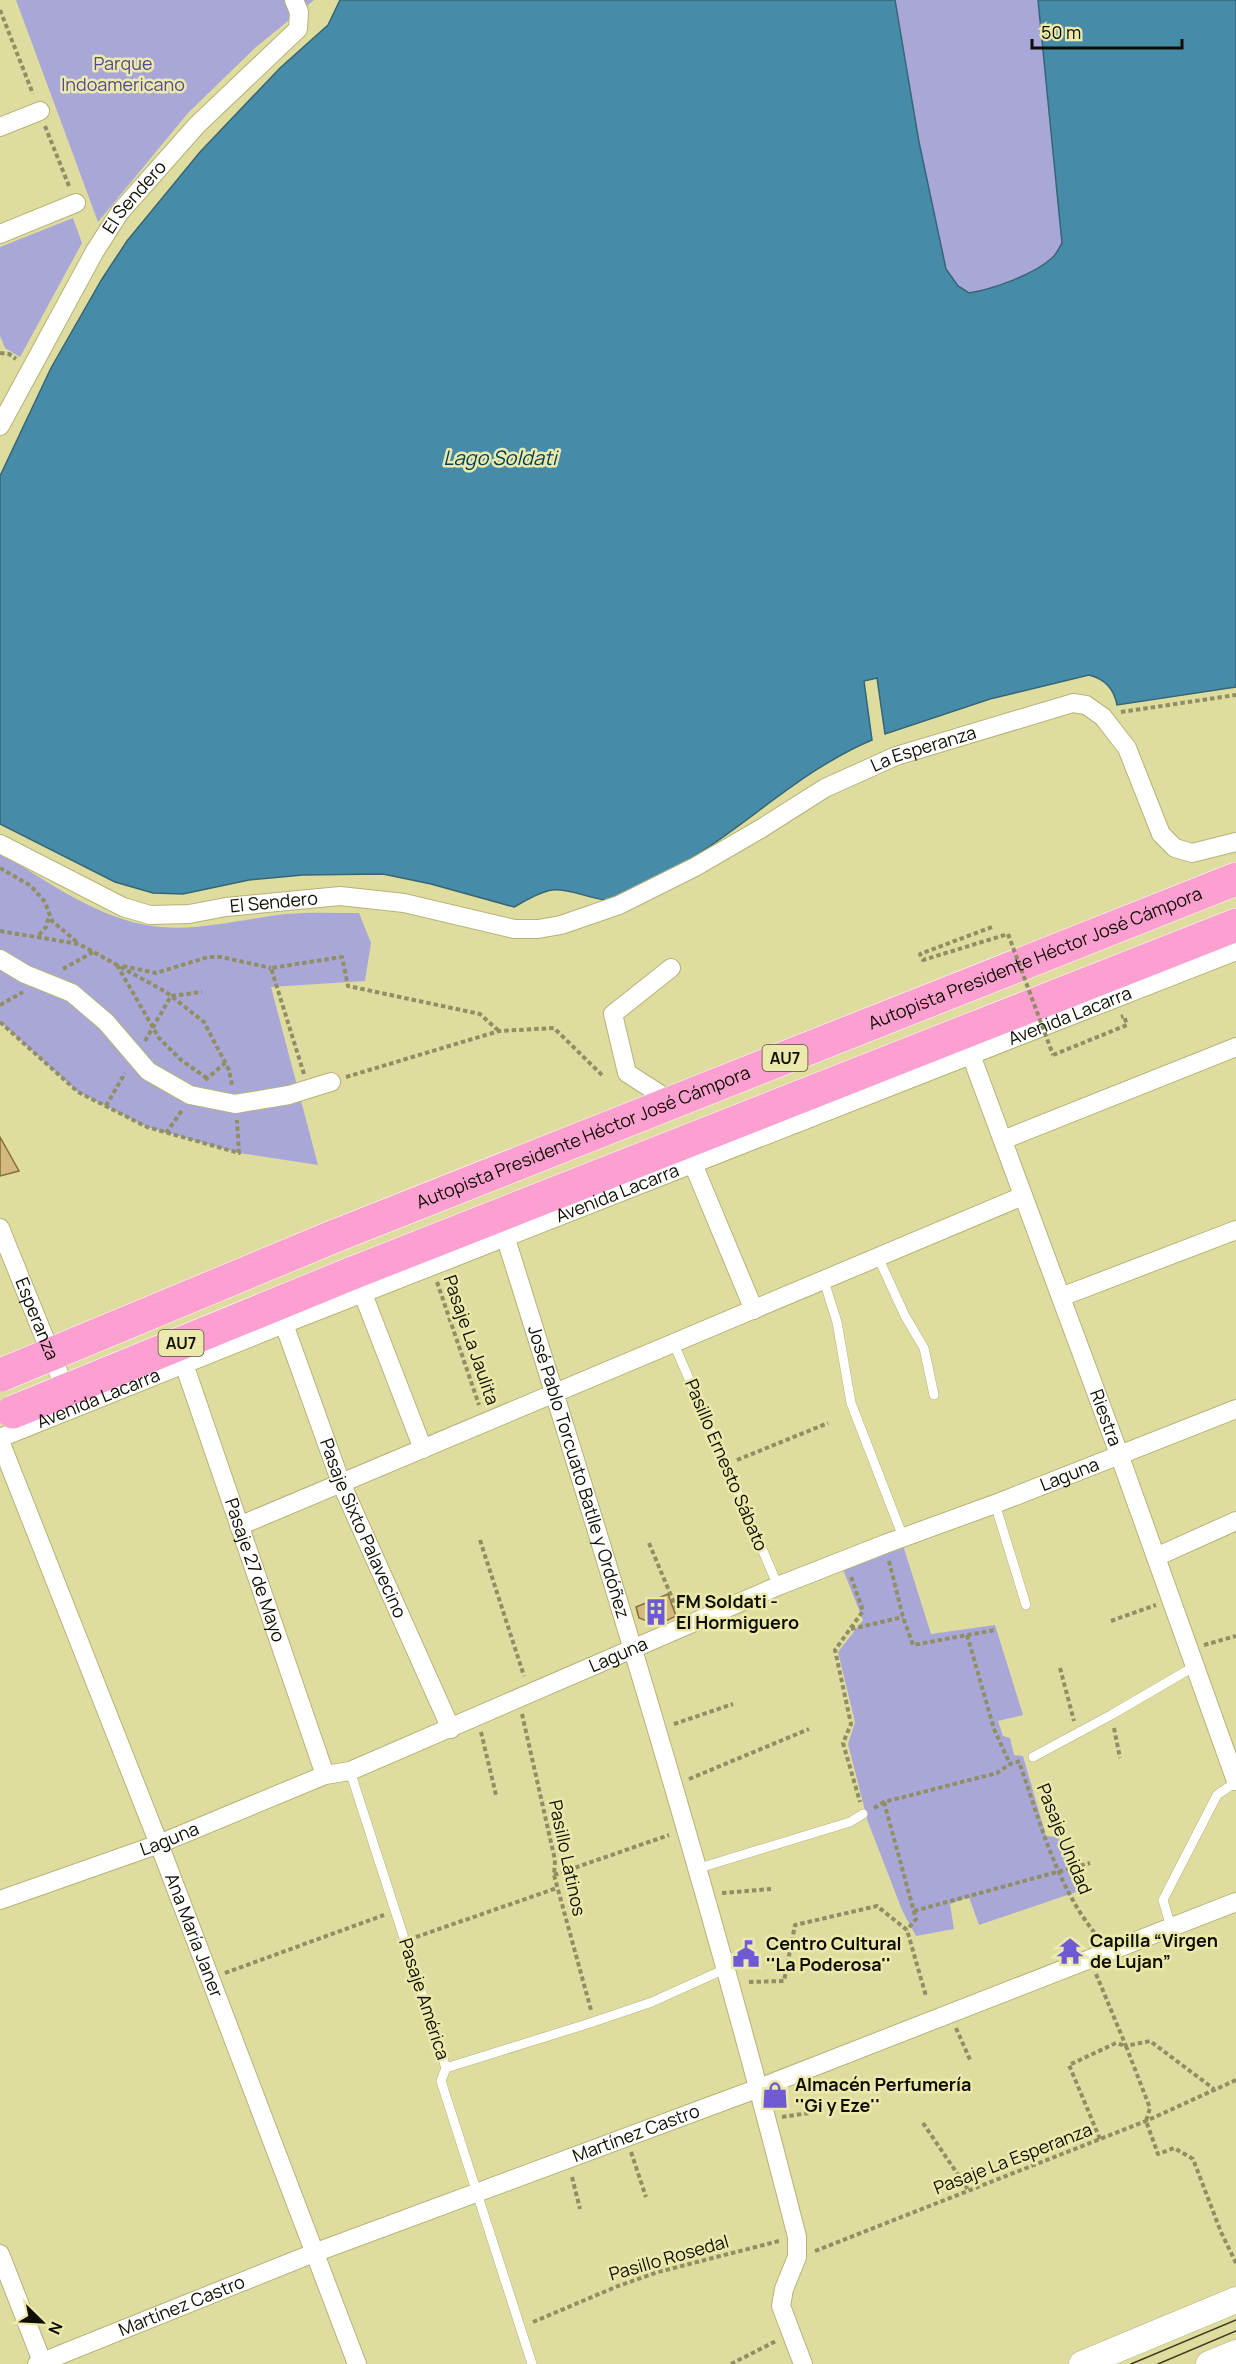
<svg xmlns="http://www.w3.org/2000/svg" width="1236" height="2364" font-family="Manrope,sans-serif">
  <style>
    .green { fill: #a9a7d8 }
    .water { fill: #468ca8; stroke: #366676; stroke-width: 1.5 }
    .building { fill: #d3ba80; stroke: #866e36; stroke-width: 1.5 }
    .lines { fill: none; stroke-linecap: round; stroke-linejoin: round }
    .service-casing { stroke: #b5b377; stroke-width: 10 }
    .minor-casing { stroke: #b5b377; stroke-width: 20 }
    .secondary-casing { stroke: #b5b377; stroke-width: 27 }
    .motorway-casing { stroke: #fff; stroke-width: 34 }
    .path { stroke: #908f63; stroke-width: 4; stroke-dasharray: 4.5 3; stroke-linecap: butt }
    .service { stroke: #fff; stroke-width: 9 }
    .minor { stroke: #fff; stroke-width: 18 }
    .secondary { stroke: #fff; stroke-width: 26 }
    .motorway { stroke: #fc9fd1; stroke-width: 33 }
    .tram { stroke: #3c3b22; stroke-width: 1.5 }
    .motorway-bridge-casing { stroke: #fff; stroke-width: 34; stroke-linecap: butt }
    .path-bridge { stroke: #908f63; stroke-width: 4; stroke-dasharray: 4.5 3; stroke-linecap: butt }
    .motorway-bridge { stroke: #fc9fd1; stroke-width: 33 }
    .labels { text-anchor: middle; stroke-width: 5; stroke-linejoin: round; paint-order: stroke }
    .shield { fill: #ebeaac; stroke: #515034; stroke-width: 1.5 }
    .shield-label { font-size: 16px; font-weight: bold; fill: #0f0e00 }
    .park-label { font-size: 18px; fill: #52498f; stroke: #ebeaac }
    .street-label { font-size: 18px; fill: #0f0e00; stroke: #ebeaac }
    .poi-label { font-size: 18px; font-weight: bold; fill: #0f0e00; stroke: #ebeaac; text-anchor: start }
    .water-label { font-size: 20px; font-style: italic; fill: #014156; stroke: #ebeaac }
  </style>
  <rect width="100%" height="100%" fill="#dedd9f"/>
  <path class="green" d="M16 0H314L256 47 188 113 98 222Z
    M895 0H1038L1062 243C1059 248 1056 255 1052 259 1033 275 993 289 969 293L958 286 946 269 919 142Z
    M73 218 82 243 20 357 5 348 0 336V247Z
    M0 853C41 877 83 908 129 921 182 937 233 920 286 914 310 912 335 913 359 913L371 943 365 981 271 987 318 1165 239 1153 147 1127 78 1092 0 1022Z
    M902 1542 931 1634 995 1625 1023 1715 998 1721 1003 1736 1010 1738 1014 1755 1023 1756 1046 1836 1059 1837 1079 1891 979 1925 969 1897 950 1904 954 1929 916 1936 902 1910 868 1822 848 1744 855 1722 838 1652 863 1620 842 1567Z"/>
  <path class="water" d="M340 0H895L919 142 946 269 958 286 969 293C993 289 1033 275 1052 258 1056 255 1059 248 1062 243L1038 0H1236V687L1117 705C1114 688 1105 679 1089 675L990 699 885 734 877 678 864 681 872 740C810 766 761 812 707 848 679 867 649 883 619 898 602 906 572 887 552 890 539 892 525 901 514 907L431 884 383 874 303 875 249 880 183 894 153 893 115 882 0 824V476L51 368 102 279 127 241 200 152 280 68 328 25Z"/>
  <path class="building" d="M0 1137 19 1171 0 1176Z
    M668 1594 676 1616 658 1625 639 1618 636 1607Z"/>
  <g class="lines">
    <defs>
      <path id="service" d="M878 1257 905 1316 924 1348 934 1395
        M824 1281 837 1322 851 1403 903 1537
        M674 1344 778 1586
        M995 1504 1026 1605
        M1033 1757 1111 1715 1195 1666
        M350 1771 446 2068 441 2081 532 2364
        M696 1869 850 1822 863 1814
        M1171 1927 1163 1900 1217 1795 1236 1782
        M446 2068 587 2024 652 2002 725 1969"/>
      <g id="minor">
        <path d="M0 127 40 111"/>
        <path d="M0 234 76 203"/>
        <path id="s1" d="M0 426 95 251 120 212 197 125 298 29 299 12 294 0"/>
        <path id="s2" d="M0 844 123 907 150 915 189 914 226 907 340 896 404 903 514 929H538L561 925 619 905 695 867 762 828 825 788 896 756 1073 703 1086 705 1103 717 1127 748 1161 834 1175 848 1192 853 1236 842"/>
        <path d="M0 959 25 974 72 993 106 1022 148 1071 190 1095 235 1104 289 1095 331 1082"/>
        <path d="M671 968 613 1014 627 1073 672 1102"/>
        <path id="s3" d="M971 1055 1119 1454 1236 1781"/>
        <path d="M1003 1140 1236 1047"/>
        <path d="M693 1164 754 1310"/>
        <path id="s4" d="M0 1228 68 1396"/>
        <path id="s5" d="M506 1239C610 1569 712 1901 797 2237V2257L784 2289 781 2306 803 2364"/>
        <path d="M363 1294 423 1449"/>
        <path d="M1061 1297 1236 1230"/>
        <path id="s6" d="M284 1324 341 1483 451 1729"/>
        <path id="s7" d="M184 1364 325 1775"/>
        <path id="s8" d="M0 1438 284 1324 1236 951"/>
        <path id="s9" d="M0 1441 159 1844 357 2364"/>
        <path d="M239 1526 1023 1196"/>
        <path d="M1156 1557 1236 1521"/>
        <path id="s10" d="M0 1900 159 1844 325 1775 350 1771 778 1586 885 1544 995 1504 1236 1409"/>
        <path d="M0 2254 43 2364"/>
        <path id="s11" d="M37 2364 314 2253 759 2088 1236 1902"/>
      </g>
      <path id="secondary" d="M1082 2364 1236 2300
        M1209 2364 1236 2353"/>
      <g id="motorway">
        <path id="s12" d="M335 1236 1236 879"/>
        <path d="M350 1274 1236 925"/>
      </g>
    </defs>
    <use href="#service" class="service-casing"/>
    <use href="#minor" class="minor-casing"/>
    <use href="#secondary" class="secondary-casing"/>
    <use href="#motorway" class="motorway-casing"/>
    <path class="path" d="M0 10 33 94
      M45 126 69 186
      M0 353 9 354 16 359
      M1121 712 1236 695
      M0 868 31 886 45 902 52 921 77 942
      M992 927 920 954 923 960 1008 934
      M0 931 79 944 166 992 204 1022 229 1070 232 1085
      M39 935 46 927 49 916
      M117 965 159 1038 181 1060 208 1079
      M123 966 156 973 208 957H221L271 968
      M63 969 93 952
      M0 1005 23 992
      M0 1022 78 1092 147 1127 239 1153 237 1120
      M145 1041 171 996 202 992
      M1053 1055 1127 1025 1124 1016 1121 1017
      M304 1074 271 968 342 957 348 986 480 1014 499 1031
      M346 1077 499 1031 554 1028 604 1077
      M205 1080 225 1063
      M106 1106 125 1073
      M166 1133 183 1109
      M437 1282 479 1405
      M737 1460 828 1423
      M480 1540 524 1676
      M649 1543 677 1610
      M889 1561 903 1617 913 1645 995 1630
      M851 1577 863 1611 835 1650 851 1724 843 1743 860 1802
      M1111 1621 1156 1605
      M851 1629 903 1617
      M967 1635 994 1729 1010 1764
      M1204 1645 1236 1636
      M1060 1668 1074 1721
      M522 1714 555 1860 554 1875 591 2010
      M674 1724 733 1704
      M1114 1728 1120 1758
      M481 1732 496 1795
      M1020 1765C1041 1824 1057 1888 1098 1937
      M689 1779 809 1729
      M884 1802 916 1919 907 1930
      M874 1808 884 1802 997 1773 1010 1764 1020 1761
      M554 1875 669 1835
      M722 1893 771 1889
      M914 1911 1090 1863
      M416 1937 557 1888
      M225 1973 384 1915
      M1096 1974 1126 2046 1150 2041 1214 2089
      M749 1982 784 1981 795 1925 877 1906 907 1930 926 1996
      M956 2028 971 2062
      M782 2117 809 2113
      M923 2123 969 2191
      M1100 2139 1069 2065 1116 2043 1126 2046 1150 2108 1146 2121 1158 2154 1174 2148 1193 2159 1221 2232 1236 2263
      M631 2152 646 2197
      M572 2177 580 2209
      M815 2251 1146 2121 1236 2080
      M533 2322 618 2286 658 2272 779 2241
      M731 2364 776 2341"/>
    <use href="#service" class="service"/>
    <use href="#minor" class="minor"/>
    <use href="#secondary" class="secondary"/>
    <use href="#motorway" class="motorway"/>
    <path class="tram" d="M1131 2364 1236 2320
      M1158 2364 1236 2331"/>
    <defs>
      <path id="motorway-bridge" d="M1 1375 335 1236
        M13 1412 350 1274"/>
    </defs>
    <use href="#motorway-bridge" class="motorway-bridge-casing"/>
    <path class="path-bridge" d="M1008 934 1053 1055"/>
    <use href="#motorway-bridge" class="motorway-bridge"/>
  </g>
  <defs>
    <symbol id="building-bare" viewBox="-9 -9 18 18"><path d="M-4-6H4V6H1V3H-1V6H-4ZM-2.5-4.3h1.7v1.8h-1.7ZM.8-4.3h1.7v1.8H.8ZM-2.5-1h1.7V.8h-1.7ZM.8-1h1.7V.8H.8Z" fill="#6f5ad4" stroke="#ebeaac" stroke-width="2.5" paint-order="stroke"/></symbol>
    <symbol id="temple-bare" viewBox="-9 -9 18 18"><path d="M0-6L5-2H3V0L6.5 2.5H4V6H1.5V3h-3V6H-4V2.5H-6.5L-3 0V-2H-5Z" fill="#6f5ad4" stroke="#ebeaac" stroke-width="2.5" paint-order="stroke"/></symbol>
    <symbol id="civic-bare" viewBox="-9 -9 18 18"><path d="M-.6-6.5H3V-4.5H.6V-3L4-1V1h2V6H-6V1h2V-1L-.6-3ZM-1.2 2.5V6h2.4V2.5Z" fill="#6f5ad4" stroke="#ebeaac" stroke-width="2.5" paint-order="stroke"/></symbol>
    <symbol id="shop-bare" viewBox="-9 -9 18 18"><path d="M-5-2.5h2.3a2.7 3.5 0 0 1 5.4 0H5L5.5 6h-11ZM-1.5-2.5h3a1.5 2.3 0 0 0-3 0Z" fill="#6f5ad4" stroke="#ebeaac" stroke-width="2.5" paint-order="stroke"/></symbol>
  </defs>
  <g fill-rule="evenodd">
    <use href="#building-bare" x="637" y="1593" width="38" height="38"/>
    <use href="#temple-bare" x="1051" y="1932" width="38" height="38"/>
    <use href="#civic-bare" x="727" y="1935" width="38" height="38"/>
    <use href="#shop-bare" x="756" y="2076" width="38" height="38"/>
  </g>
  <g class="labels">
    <g class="shield">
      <rect x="762.5" y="1045" width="45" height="26" rx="4.5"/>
      <rect x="158.5" y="1330" width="45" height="26" rx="4.5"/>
    </g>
    <g class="shield-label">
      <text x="785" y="1064">AU7</text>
      <text x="181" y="1349">AU7</text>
    </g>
    <g class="park-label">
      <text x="123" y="70">Parque<tspan x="123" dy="21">Indoamericano</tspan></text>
    </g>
    <g class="street-label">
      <text dy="6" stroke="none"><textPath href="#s1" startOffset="266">El Sendero</textPath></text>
      <text dy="6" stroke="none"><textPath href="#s2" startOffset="987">La Esperanza</textPath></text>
      <text dy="6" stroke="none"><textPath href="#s2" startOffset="291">El Sendero</textPath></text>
      <text dy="6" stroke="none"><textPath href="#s12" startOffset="753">Autopista Presidente Héctor José Cámpora</textPath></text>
      <text dy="6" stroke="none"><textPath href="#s8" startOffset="1150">Avenida Lacarra</textPath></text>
      <text dy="6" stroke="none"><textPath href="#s12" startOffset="267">Autopista Presidente Héctor José Cámpora</textPath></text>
      <text dy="6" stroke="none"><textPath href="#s8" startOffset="664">Avenida Lacarra</textPath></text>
      <text dy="6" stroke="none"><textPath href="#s4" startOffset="98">Esperanza</textPath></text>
      <text transform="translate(471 1340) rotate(71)" y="6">Pasaje La Jaulita</text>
      <text dy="6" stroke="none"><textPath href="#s8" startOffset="106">Avenida Lacarra</textPath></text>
      <text dy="6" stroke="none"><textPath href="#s3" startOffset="387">Riestra</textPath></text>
      <text transform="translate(726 1465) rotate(67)" y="6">Pasillo Ernesto Sábato</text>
      <text dy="6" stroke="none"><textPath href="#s5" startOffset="244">José Pablo Torcuato Batlle y Ordóñez</textPath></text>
      <text dy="6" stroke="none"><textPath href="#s10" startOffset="1152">Laguna</textPath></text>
      <text dy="6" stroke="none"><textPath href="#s6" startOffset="219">Pasaje Sixto Palavecino</textPath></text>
      <text dy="6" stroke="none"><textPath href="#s7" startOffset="218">Pasaje 27 de Mayo</textPath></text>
      <text dy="6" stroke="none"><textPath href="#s10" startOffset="666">Laguna</textPath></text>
      <text dy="6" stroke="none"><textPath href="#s10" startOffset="180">Laguna</textPath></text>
      <text transform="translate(1064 1839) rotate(68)" y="6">Pasaje Unidad</text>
      <text transform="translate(567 1858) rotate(78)" y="6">Pasillo Latinos</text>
      <text dy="6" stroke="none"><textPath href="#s9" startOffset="531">Ana María Janer</textPath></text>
      <text transform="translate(424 1999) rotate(72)" y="6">Pasaje América</text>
      <text dy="6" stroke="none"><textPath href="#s11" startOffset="642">Martínez Castro</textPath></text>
      <text transform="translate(1013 2159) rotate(-21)" y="6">Pasaje La Esperanza</text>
      <text transform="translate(669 2258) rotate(-16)" y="6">Pasillo Rosedal</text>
      <text dy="6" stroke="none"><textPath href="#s11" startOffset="156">Martínez Castro</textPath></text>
    </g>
    <g class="poi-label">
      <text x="676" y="1608">FM Soldati -<tspan x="676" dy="21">El Hormiguero</tspan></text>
      <text x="1090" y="1947">Capilla “Virgen<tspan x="1090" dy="21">de Lujan”</tspan></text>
      <text x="766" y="1950">Centro Cultural<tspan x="766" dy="21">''La Poderosa''</tspan></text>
      <text x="795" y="2091">Almacén Perfumería<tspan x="795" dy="21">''Gi y Eze''</tspan></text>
    </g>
    <g class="water-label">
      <text x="500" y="465">Lago Soldati</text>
    </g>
  </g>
  <g transform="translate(42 2322) rotate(114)" stroke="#ebeaac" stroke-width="4.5" paint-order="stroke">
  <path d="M0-4.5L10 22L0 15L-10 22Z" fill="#0f0e00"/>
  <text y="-9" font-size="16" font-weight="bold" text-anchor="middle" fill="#0f0e00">N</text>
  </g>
  <path d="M1032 39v9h150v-9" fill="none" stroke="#0f0e00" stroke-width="3"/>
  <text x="1041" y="39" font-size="18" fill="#0f0e00" stroke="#ebeaac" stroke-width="4.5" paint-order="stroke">50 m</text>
</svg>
